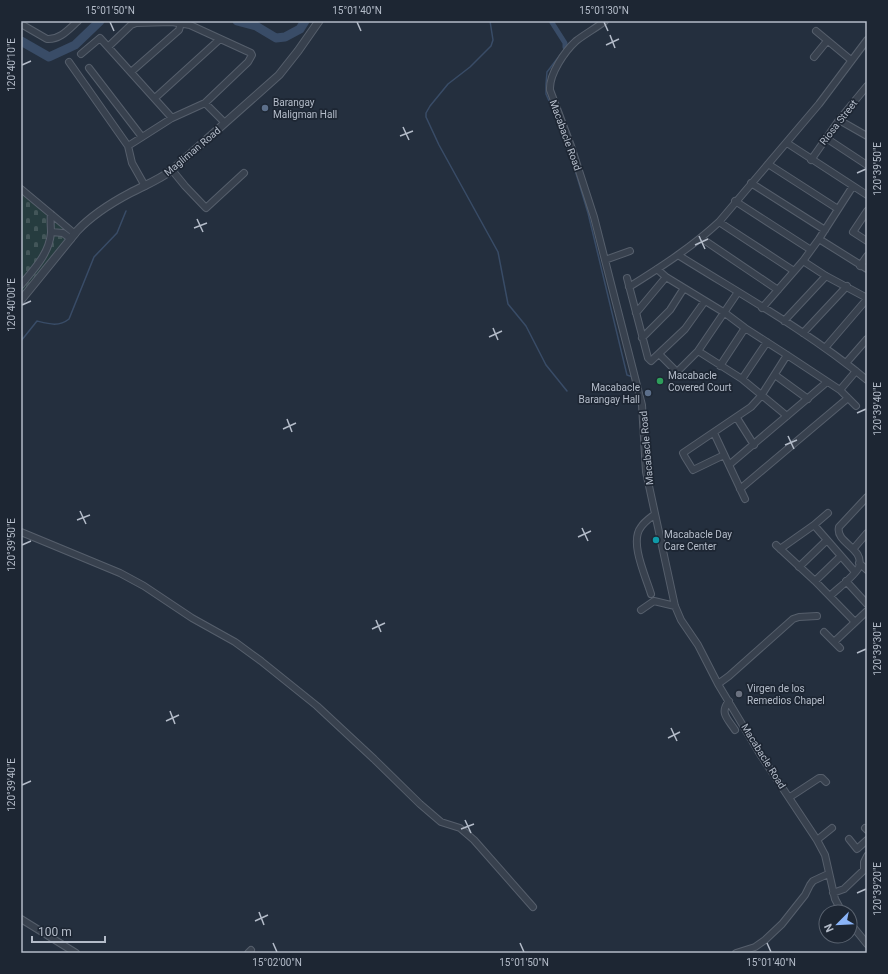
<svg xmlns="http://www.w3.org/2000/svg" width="888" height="974" font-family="Roboto,sans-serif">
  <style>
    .cemetery { fill: url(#cemetery-stones) }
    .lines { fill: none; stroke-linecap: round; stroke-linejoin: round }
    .stream { stroke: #394c67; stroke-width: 1.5 }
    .canal { stroke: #394c67; stroke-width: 5 }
    .river { stroke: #394c67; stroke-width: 9 }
    .minor-casing { stroke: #565f6c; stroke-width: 8 }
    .tertiary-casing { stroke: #565f6c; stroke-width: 9 }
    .minor { stroke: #38414e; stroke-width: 6 }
    .tertiary { stroke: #38414e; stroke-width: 7 }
    .ticks { fill: none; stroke: #b4bcc9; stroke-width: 1.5 }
    .service-dot { fill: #5c6f8a; stroke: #1d2633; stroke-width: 1.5 }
    .leisure-dot { fill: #2e9e5b; stroke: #1d2633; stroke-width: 1.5 }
    .culture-dot { fill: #0f9aa8; stroke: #1d2633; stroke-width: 1.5 }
    .worship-dot { fill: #6b7280; stroke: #1d2633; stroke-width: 1.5 }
    .labels { text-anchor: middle; stroke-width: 3.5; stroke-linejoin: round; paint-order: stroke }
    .poi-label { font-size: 10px; fill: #b4bcc9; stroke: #1d2633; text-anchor: start }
    .street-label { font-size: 10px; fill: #b4bcc9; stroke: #1d2633 }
    .neatline { fill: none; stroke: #b4bcc9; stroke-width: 1.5 }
    .ticks-label { font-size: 10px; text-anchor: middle; fill: #b4bcc9 }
  </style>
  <defs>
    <pattern id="cemetery-stones" width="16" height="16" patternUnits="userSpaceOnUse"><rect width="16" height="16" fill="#263c3f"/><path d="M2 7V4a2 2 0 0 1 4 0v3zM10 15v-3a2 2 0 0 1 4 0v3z" fill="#435659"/></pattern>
  </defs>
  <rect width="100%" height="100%" fill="#242f3e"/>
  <path class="cemetery" d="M21 185 77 231 21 300Z"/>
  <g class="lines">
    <path class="stream" d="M490 21 493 40 491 46 470 67 448 84 430 106 426 113V117L439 145 498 252 508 304 526 326 546 365 567 391
      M564 51 565 47
      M560 55 547 72 546 84V94L565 137 588 213 627 375 633 377
      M21 341 37 321C49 324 59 327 69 319L94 257 117 233 126 211"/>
    <path class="canal" d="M551 21 565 43V47"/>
    <path class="river" d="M237 21 256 26 276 38 285 37 300 29 305 21
      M21 41 49 57 75 45 100 21"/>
    <defs>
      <path id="minor" d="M605 21C596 28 585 34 576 41 565 51 549 74 550 90L571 146 594 217 642 405 646 472 675 606 681 620 698 645 718 684 760 754 817 840 825 855 835 899 842 912
        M21 24 47 39C60 40 69 29 78 21
        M816 31 851 60
        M81 54 100 38 172 118
        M814 57 827 41
        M69 62 128 146 172 118 205 103 248 62 252 55 251 53 190 25 172 22 136 23 131 25 108 47
        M89 68 142 137
        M131 72 179 30 181 23
        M155 98 220 39
        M205 103 225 123
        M839 120 867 136
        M826 138 867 165
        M787 143 867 195
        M128 146 132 163 145 186
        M811 160 839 120 867 86
        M768 164 838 209
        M172 170 185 186 206 208 244 173
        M751 183 825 230
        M21 189 75 234
        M735 201 811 250
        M867 211 853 232 867 241
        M719 222 794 271
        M51 232 63 233 71 239
        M701 238 778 290
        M819 239 867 269
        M678 255C742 295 809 332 867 380
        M605 260 630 251
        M803 261 826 276 867 298
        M860 266 867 256
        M657 269 666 277 725 313 745 328 787 355 840 390 856 371
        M627 278 648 358 651 361 685 329 705 301
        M21 285C34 269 49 254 51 233 51 226 50 220 51 214
        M629 287C661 267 692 247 719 222L819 104 867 40
        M762 308 803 261 819 239 853 186
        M636 313 666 277
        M784 321 826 276
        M803 333 847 286
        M642 338 670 310 684 288
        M825 348 867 299
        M698 351 742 379 787 416
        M659 354 677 372 698 351 738 292
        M846 363 867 339
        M720 366 745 328
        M775 375 808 399
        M742 379 767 342
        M840 390 856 406
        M737 418 754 445
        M714 433 745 499
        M724 455 693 470 685 457 683 453 751 407 761 396 787 355
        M729 465 827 382
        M740 489 848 398
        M814 525 855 572
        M21 532 120 573 144 586 192 618 235 642 261 661 317 706 374 759 420 804 441 822 460 828 474 840 533 907
        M776 545 815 581 855 622
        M855 547 867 533
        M780 549 814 525 828 513
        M859 563 867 570
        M799 567 827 540
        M815 581 841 556
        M846 581 867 604
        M651 594C646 577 629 542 641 527 644 522 650 518 655 514
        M830 596C837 589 855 576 859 567 865 548 835 543 839 527L867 497
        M641 610 654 601 675 606
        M824 632 840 648
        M834 642 867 611
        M718 684 729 676 793 619 799 617 817 616
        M729 701C719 713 728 719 735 730
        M790 797 819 778H822L826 782
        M865 828 867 830
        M849 839 857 849 867 840
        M817 840 832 828
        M833 893 844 889 864 870V862L867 856
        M21 919 76 953
        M850 923 867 944
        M248 953 251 950
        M736 953 755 947 765 940 782 924 805 895 810 885 813 881 828 874"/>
      <path id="tertiary" d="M21 300 77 231C92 215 111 203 130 193 145 185 159 180 172 170L279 75 298 51 319 21"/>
    </defs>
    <use href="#minor" class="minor-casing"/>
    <use href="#tertiary" class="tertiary-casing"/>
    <use href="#minor" class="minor"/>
    <use href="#tertiary" class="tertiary"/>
  </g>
  <path class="ticks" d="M110 22 114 31M357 22 361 31M604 22 608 31M610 35 615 48M606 45 619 39M22 65 31 61M403 127 409 140M400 136 413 131M857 173 866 169M197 219 203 232M194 228 207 223M699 236 705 249M695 245 708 239M22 305 31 301M493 328 498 340M489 337 502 331M857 413 866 409M287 419 292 432M283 429 296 423M788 436 794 449M785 445 797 440M80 511 86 524M77 520 90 515M582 528 588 541M578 537 591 531M22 545 31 541M376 620 381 632M372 629 385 623M857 653 866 649M170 711 175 724M166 721 179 715M671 728 677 741M668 738 680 732M22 785 31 781M465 820 471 833M461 829 474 824M857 893 866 889M259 912 264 925M255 921 268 915M273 943 277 952M520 943 524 952M767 943 771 952"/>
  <g class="service-dot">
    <circle cx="265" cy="108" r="4"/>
    <circle cx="648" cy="393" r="4"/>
  </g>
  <circle class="leisure-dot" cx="660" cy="381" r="4"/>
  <circle class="culture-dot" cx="656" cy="540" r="4"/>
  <circle class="worship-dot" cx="739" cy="694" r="4"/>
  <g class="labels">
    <g class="poi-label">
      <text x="273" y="106">Barangay<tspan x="273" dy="12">Maligman Hall</tspan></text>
      <text x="668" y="379">Macabacle<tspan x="668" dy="12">Covered Court</tspan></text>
      <text x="640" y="391" text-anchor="end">Macabacle<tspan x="640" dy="12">Barangay Hall</tspan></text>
      <text x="664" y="538">Macabacle Day<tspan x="664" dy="12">Care Center</tspan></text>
      <text x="747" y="692">Virgen de los<tspan x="747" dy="12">Remedios Chapel</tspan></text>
    </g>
    <g class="street-label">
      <text transform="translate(838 122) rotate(-52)" y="4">Riosa Street</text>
      <text transform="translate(566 135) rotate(70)" y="4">Macabacle Road</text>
      <text transform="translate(192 151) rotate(-40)" y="4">Magliman Road</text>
      <text transform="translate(646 448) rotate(-95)" y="4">Macabacle Road</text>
      <text transform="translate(764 756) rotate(58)" y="4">Macabacle Road</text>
    </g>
  </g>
  <rect width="888" height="974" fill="none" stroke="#1d2633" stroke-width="44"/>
  <g transform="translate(838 924) rotate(246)"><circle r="19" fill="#1d2633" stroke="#59626f"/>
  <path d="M0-3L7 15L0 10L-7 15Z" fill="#8ab4f8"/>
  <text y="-6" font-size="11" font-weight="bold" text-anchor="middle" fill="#b4bcc9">N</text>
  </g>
  <path d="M32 936v6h73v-6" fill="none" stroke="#b4bcc9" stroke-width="2"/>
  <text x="38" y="936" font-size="12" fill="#b4bcc9" stroke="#1d2633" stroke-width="3" paint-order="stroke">100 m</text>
  <rect x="22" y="22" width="844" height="930" class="neatline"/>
  <g class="ticks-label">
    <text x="110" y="14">15°01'50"N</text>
    <text x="357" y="14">15°01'40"N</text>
    <text x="604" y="14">15°01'30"N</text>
    <text transform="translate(11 65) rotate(-90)" y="4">120°40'10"E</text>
    <text transform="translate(877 169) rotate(-90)" y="4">120°39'50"E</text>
    <text transform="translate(11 305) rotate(-90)" y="4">120°40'00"E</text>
    <text transform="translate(877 409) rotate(-90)" y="4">120°39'40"E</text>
    <text transform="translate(11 545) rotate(-90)" y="4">120°39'50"E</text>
    <text transform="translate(877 649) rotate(-90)" y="4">120°39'30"E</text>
    <text transform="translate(11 785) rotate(-90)" y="4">120°39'40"E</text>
    <text transform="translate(877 889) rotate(-90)" y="4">120°39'20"E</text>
    <text x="277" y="966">15°02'00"N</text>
    <text x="524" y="966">15°01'50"N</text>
    <text x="771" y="966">15°01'40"N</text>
  </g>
</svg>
